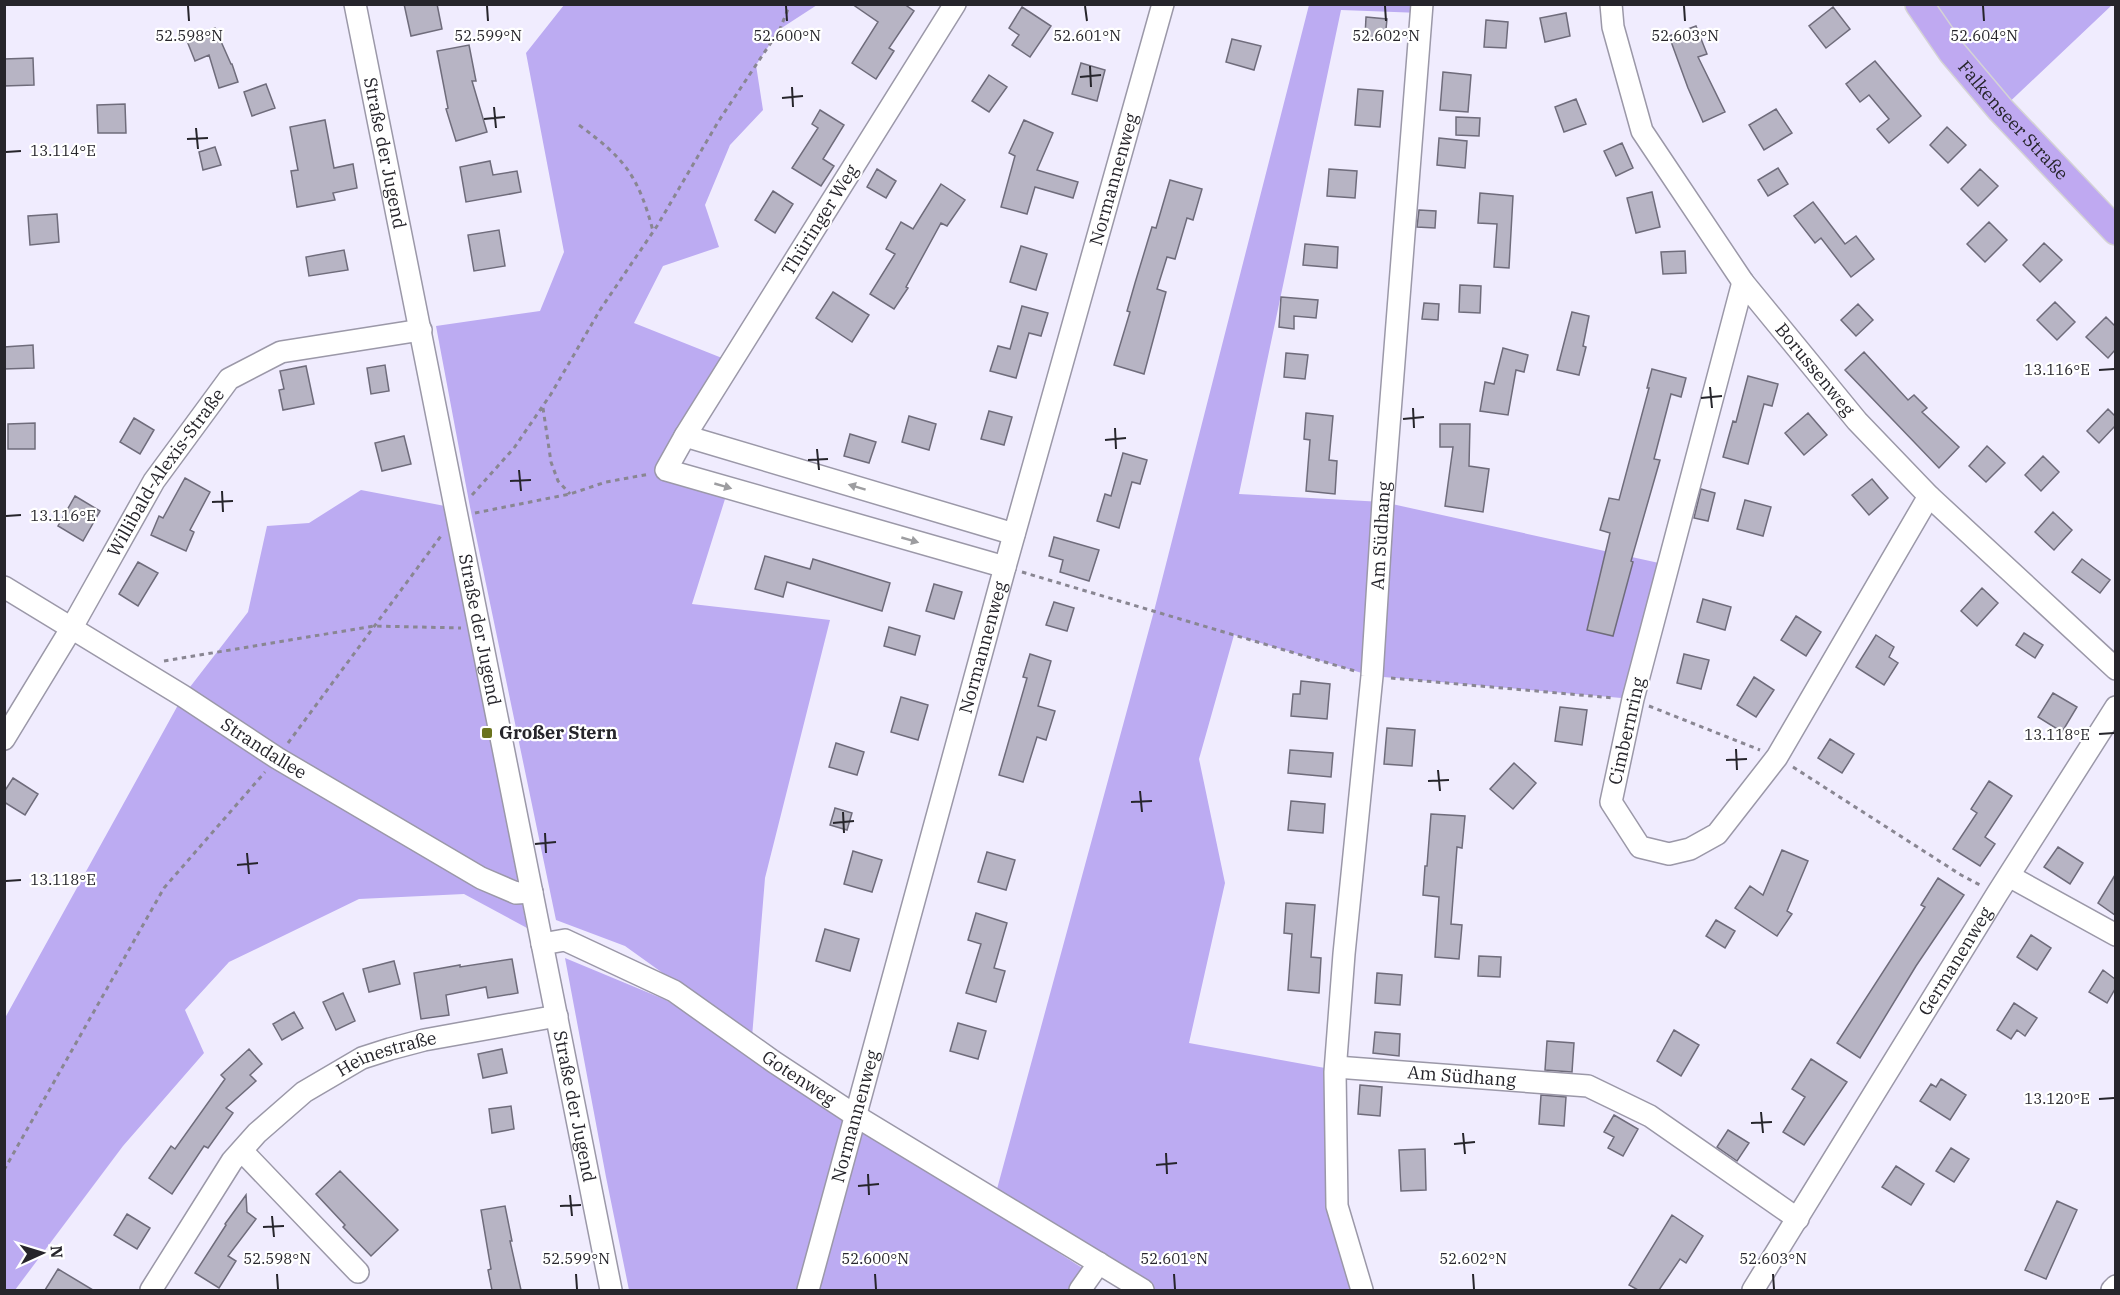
<svg xmlns="http://www.w3.org/2000/svg" width="2120" height="1295" font-family="'IBM Plex Serif',serif">
  <style>
    .forest { fill: #bcabf2 }
    .building { fill: #b7b4c4; stroke: #6f6c7b; stroke-width: 1.5 }
    .lines { fill: none; stroke-linecap: round; stroke-linejoin: round }
    .minor-casing { stroke: #9b98a8; stroke-width: 24 }
    .major-casing { stroke: #d4d3d5; stroke-width: 30 }
    .path { stroke: #898692; stroke-width: 3; stroke-dasharray: 4.5 4.5; stroke-linecap: butt }
    .minor { stroke: #fff; stroke-width: 21 }
    .major { stroke: #bfa9f1; stroke-width: 27 }
    .oneway { fill: #9d9da0 }
    .ticks { fill: none; stroke: #26252b; stroke-width: 2 }
    .poi-dot { fill: #6b741d; stroke: #fff; stroke-width: 2 }
    .labels { text-anchor: middle; stroke-width: 4.5; stroke-linejoin: round; paint-order: stroke }
    .street-label { font-size: 18px; fill: #26252b; stroke: #fff }
    .poi-label { font-size: 18px; font-weight: bold; fill: #26252b; stroke: #fff; text-anchor: start }
    .ticks-label { font-size: 15px; text-anchor: middle; fill: #26252b; stroke: #fff; stroke-width: 4.5; stroke-linejoin: round; paint-order: stroke }
  </style>
  <rect width="100%" height="100%" fill="#f0ecfe"/>
  <path class="forest" d="M564 5H817L780 29 756 65 763 110 730 145 705 205 719 247 663 266 634 323 722 358 657 471 725 499 692 604 830 620 765 878 752 1037 625 946 556 920 470 507 436 326 540 311 564 252 526 53Z
    M1309 5H1422L1421 13 1341 10 1239 494 1383 502 1668 565 1633 699 1372 676 1234 635 1199 759 1225 883 1189 1043 1325 1068 1326 1207 1354 1290H1155L997 1189 1154 611Z
    M1919 5H2112L2001 110Z
    M361 490 445 506 527 928 464 894 359 899 229 962 185 1010 204 1053 123 1146 15 1290H5V1018L183 696 248 612 267 526 309 523Z
    M565 958 666 1000 769 1066 849 1115 799 1290H629L606 1177Z
    M864 1128 1087 1271 1074 1290H819Z"/>
  <path class="building" d="M404 4H437L442 29 411 36Z
    M852 4H904L914 11 889 48 894 51 876 79 852 63 878 22Z
    M1022 7 1051 26 1030 57 1012 45 1019 35 1009 28Z
    M1833 7 1850 29 1826 48 1809 26Z
    M1566 13 1570 36 1545 42 1540 18Z
    M1366 17 1387 19 1385 39 1365 37Z
    M1486 20 1508 22 1506 48 1484 47Z
    M1696 26 1707 54 1698 57 1725 112 1703 122 1688 88 1669 36Z
    M215 28 231 64H232L238 82 219 88 209 55 195 61 187 41Z
    M1232 39 1261 46 1254 70 1226 62Z
    M469 45 476 81H472L487 132 456 141 446 109 448 108 437 51Z
    M33 58 34 85 4 86V59Z
    M1875 61 1921 116 1889 143 1877 129 1889 119 1869 95 1860 102 1846 84Z
    M1081 63 1105 70 1097 101 1072 94Z
    M1443 72 1471 75 1468 112 1440 110Z
    M989 75 1007 87 989 112 972 101Z
    M266 84 275 108 252 116 244 92Z
    M1358 89 1383 91 1380 127 1355 125Z
    M1576 99 1586 124 1564 132 1555 107Z
    M125 104 126 133H98L97 105Z
    M1776 109 1792 133 1764 150 1749 125Z
    M820 110 844 125 823 159 834 166 821 186 792 168 818 128 812 124Z
    M1456 117 1480 118 1479 136 1456 135Z
    M325 120 334 168 353 164 357 188 333 193 335 200 297 207 291 171 298 170 290 127Z
    M1024 120 1053 133 1037 170 1078 182 1073 198 1035 187 1027 214 1001 207 1015 156 1009 153Z
    M1947 127 1966 145 1948 163 1930 145Z
    M1439 138 1467 141 1465 168 1437 165Z
    M1622 143 1633 168 1616 176 1604 151Z
    M215 147 221 165 203 170 199 152Z
    M490 161 493 175 517 171 521 192 466 202 460 167Z
    M1778 168 1788 184 1768 196 1758 180Z
    M877 169 896 181 886 198 867 187Z
    M1329 169 1357 171 1355 198 1327 196Z
    M1980 169 1998 186 1978 206 1961 189Z
    M1170 180 1202 189 1193 220 1187 218 1175 259 1167 257 1157 289 1166 292 1144 374 1114 365 1130 312 1127 311 1135 283 1152 227 1156 228Z
    M941 184 965 200 947 226 941 223 906 287 908 288 894 309 870 294 895 254 886 249 901 222 913 229Z
    M773 191 793 204 775 233 755 220Z
    M1652 192 1660 227 1636 233 1627 198Z
    M1480 193 1513 196 1509 268 1494 267 1497 224 1478 223Z
    M1813 202 1845 244 1856 236 1874 259 1851 277 1821 238 1815 243 1794 216Z
    M1419 210 1436 211 1435 228 1417 227Z
    M57 214 59 242 30 245 28 216Z
    M1989 222 2007 240 1985 262 1967 244Z
    M499 230 505 266 474 271 468 235Z
    M2044 243 2062 260 2040 282 2023 265Z
    M1305 244 1338 247 1337 268 1303 265Z
    M1021 246 1047 254 1036 290 1010 282Z
    M344 250 348 270 309 276 306 257Z
    M1685 251 1686 273 1663 274 1661 252Z
    M1460 285 1481 286 1480 313 1459 312Z
    M833 292 869 315 852 342 816 318Z
    M1281 297 1318 300 1316 318 1294 316V329L1279 327Z
    M2055 302 2075 322 2057 340 2037 320Z
    M1424 303 1439 304 1438 320 1422 319Z
    M1858 304 1873 320 1856 336 1841 320Z
    M1022 306 1048 313 1041 336 1029 333 1016 378 990 371 998 346 1010 349Z
    M1572 312 1589 316 1583 346 1586 347 1579 375 1557 370Z
    M2106 317 2115 326V350L2108 358 2086 337Z
    M33 345 34 368 4 369V347Z
    M1503 348 1528 355 1524 372 1516 370 1508 415 1480 411 1485 382 1494 384Z
    M1864 352 1908 400 1914 395 1927 408 1922 412 1959 447 1939 468 1845 370Z
    M1286 353 1308 355 1305 379 1284 377Z
    M385 365 389 391 371 394 367 368Z
    M306 366 314 404 283 410 279 390 284 389 280 371Z
    M1652 369 1686 378 1681 397 1671 394 1654 459 1660 460 1631 561 1633 562 1613 636 1587 630 1610 533 1600 530 1609 498 1619 500 1649 388H1647Z
    M1748 376 1778 384 1772 406 1764 404 1748 464 1723 457 1733 421 1736 422Z
    M2108 409 2115 416V426L2099 443 2087 431Z
    M989 411 1012 417 1004 445 981 439Z
    M1306 413 1333 416 1329 460 1337 461 1335 494 1306 491 1310 440 1304 439Z
    M1808 413 1827 435 1804 455 1785 433Z
    M909 416 936 424 929 450 902 442Z
    M134 418 154 430 140 454 120 442Z
    M35 423V449H8V424Z
    M1440 424H1470L1469 466 1489 469 1483 512 1445 506 1453 447H1440Z
    M850 434 876 442 869 463 844 456Z
    M404 436 411 464 382 471 375 443Z
    M1987 446 2005 463 1986 482 1969 466Z
    M1123 453 1147 460 1140 484 1132 482 1119 528 1097 521 1105 494 1111 496Z
    M2043 456 2059 472 2041 491 2025 475Z
    M185 478 210 492 190 530 194 532 186 551 151 535 159 516 163 518Z
    M1872 479 1888 498 1869 515 1852 495Z
    M1701 489 1715 493 1708 521 1694 518Z
    M75 496 100 511 83 541 58 526Z
    M1745 500 1771 507 1763 536 1737 529Z
    M2053 512 2072 530 2054 550 2035 532Z
    M1054 537 1099 550 1089 581 1060 572 1063 560 1049 556Z
    M765 556 810 569 813 559 890 583 882 611 787 582 783 597 755 589Z
    M2082 559 2110 580 2100 593 2072 572Z
    M138 562 158 573 138 606 119 594Z
    M934 584 962 592 954 619 926 611Z
    M1982 588 1998 603 1977 626 1961 611Z
    M1703 599 1731 607 1725 630 1697 622Z
    M1054 602 1074 608 1067 631 1046 625Z
    M1796 616 1821 632 1806 656 1781 640Z
    M889 627 920 636 915 655 884 646Z
    M2024 633 2043 645 2035 658 2016 645Z
    M1876 635 1894 647 1889 657 1898 663 1884 685 1856 667Z
    M1030 654 1051 661 1038 706 1055 711 1046 740 1037 737 1023 782 999 775 1027 678 1023 677Z
    M1684 654 1709 660 1701 689 1677 683Z
    M1754 677 1774 690 1756 717 1737 705Z
    M1301 681 1330 684 1327 719 1291 716 1293 694H1300Z
    M2053 693 2077 707 2062 732 2038 717Z
    M901 697 928 705 918 740 891 732Z
    M1560 707 1587 710 1582 745 1555 741Z
    M1387 728 1415 730 1412 766 1384 764Z
    M1830 739 1854 754 1842 773 1818 758Z
    M836 743 864 752 857 775 829 767Z
    M1290 750 1333 753 1331 777 1288 773Z
    M1514 763 1536 783 1513 809 1490 789Z
    M13 778 38 794 25 815 4 802V792Z
    M1989 781 2012 796 1985 837 1995 844 1980 866 1953 849 1977 813 1971 809Z
    M1291 801 1325 804 1323 833 1288 830Z
    M835 808 852 813 847 830 830 825Z
    M1431 814 1465 816 1462 848 1457 847 1451 924 1462 925 1459 959 1435 957 1439 897 1423 895 1425 866H1427Z
    M2058 847 2083 863 2070 884 2044 867Z
    M1782 850 1808 861 1787 911 1792 914 1777 936 1735 908 1750 886 1763 895Z
    M853 851 882 860 872 892 844 884Z
    M987 852 1015 860 1006 890 978 882Z
    M2115 875V915L2098 903Z
    M1938 878 1964 895 1916 966 1860 1058 1837 1043 1925 907 1921 905Z
    M1286 903 1315 905 1311 957 1321 958 1319 993 1288 990 1292 934 1284 933Z
    M976 913 1007 923 994 968 1005 971 996 1002 966 993 981 944 968 940Z
    M1716 920 1735 931 1725 948 1706 936Z
    M825 929 859 939 850 971 816 961Z
    M2031 935 2051 948 2037 970 2017 957Z
    M1479 956 1501 957 1500 977 1478 976Z
    M512 959 518 993 488 998 486 987 446 995 449 1015 421 1019 414 973 460 965V967Z
    M394 961 400 984 369 992 363 969Z
    M2103 970 2115 979V989L2107 1003 2089 992Z
    M1377 973 1402 975 1400 1005 1375 1003Z
    M343 993 355 1021 336 1030 323 1002Z
    M2014 1003 2037 1018 2025 1036 2017 1030 2011 1039 1997 1030Z
    M294 1012 303 1028 282 1040 273 1024Z
    M958 1023 986 1031 978 1059 950 1051Z
    M1674 1030 1699 1045 1681 1076 1657 1061Z
    M1375 1032 1400 1034 1399 1056 1373 1053Z
    M1547 1041 1574 1043 1572 1072 1545 1070Z
    M249 1049 262 1064 250 1075 256 1081 226 1108 233 1113 208 1148 204 1146 172 1194 149 1178 171 1146 175 1149 225 1079 221 1075Z
    M502 1049 507 1073 483 1078 478 1054Z
    M1811 1059 1847 1082 1804 1145 1783 1132 1805 1097 1792 1089Z
    M1941 1079 1966 1095 1950 1120 1920 1101 1931 1084 1936 1087Z
    M1360 1085 1382 1087 1380 1116 1358 1114Z
    M1541 1095 1566 1097 1564 1126 1539 1124Z
    M511 1106 514 1129 492 1133 489 1109Z
    M1614 1115 1638 1129 1623 1156 1608 1148 1614 1137 1604 1132Z
    M1728 1130 1749 1143 1737 1161 1717 1147Z
    M1951 1148 1969 1159 1954 1182 1936 1171Z
    M1425 1149 1426 1190 1401 1191 1399 1150Z
    M1896 1166 1924 1184 1911 1205 1882 1187Z
    M340 1171 398 1230 371 1256 343 1227 345 1225 316 1194Z
    M246 1195 247 1212 256 1219 228 1256 236 1261 219 1288 195 1273 226 1225 225 1224Z
    M2057 1201 2077 1210 2046 1279 2025 1270Z
    M505 1206 512 1241H510L521 1290H492L488 1270 491 1269 481 1210Z
    M127 1214 150 1228 137 1249 114 1235Z
    M1672 1215 1703 1236 1686 1263 1680 1259 1659 1290H1638L1629 1285Z
    M58 1269 93 1290H45Z"/>
  <g class="lines">
    <defs>
      <g id="minor">
        <path id="s1" d="M355 4 611 1290"/>
        <path d="M955 4 685 436 666 470 1005 567"/>
        <path id="s2" d="M1611 4 1613 27 1642 131 1743 282 1857 421 1929 496 2116 669"/>
        <path d="M1743 282 1633 699 1611 802 1640 847 1669 854 1690 849 1717 834 1777 757 1929 496"/>
        <path d="M685 436 1014 534"/>
        <path id="s3" d="M4 587 183 696 277 758 481 878 516 893 532 892"/>
        <path id="s4" d="M4 739 71 629 154 481 229 379 281 352 421 330"/>
        <path d="M2009 876 2116 935"/>
        <path id="s5" d="M542 944 565 940 674 991 774 1062 856 1116 1143 1290"/>
        <path id="s6" d="M1336 1067 1588 1086 1650 1116 1798 1219"/>
        <path d="M242 1151 358 1272"/>
        <path id="s7" d="M151 1290 232 1161 257 1133 304 1092 362 1058 390 1049 424 1040 557 1016"/>
        <path id="s8" d="M808 1290 1005 567 1163 4"/>
        <path d="M1080 1290 1099 1263"/>
        <path id="s9" d="M1362 1290 1337 1206 1335 1072 1344 954 1372 676 1383 502 1422 4"/>
        <path id="s10" d="M1753 1290 1997 894 2116 707"/>
        <path d="M2112 1290 2116 1286"/>
      </g>
      <g id="major">
        <path id="s11" d="M1919 4 1952 52 2001 110 2116 231"/>
      </g>
    </defs>
    <use href="#minor" class="minor-casing"/>
    <use href="#major" class="major-casing"/>
    <path class="path" d="M579 125C625 159 638 175 653 231
      M543 408 551 462 558 481 570 494
      M472 495 514 448 551 394 600 310 657 226 718 122 780 29 790 4
      M475 513 570 494 606 482 650 474
      M1022 572 1355 671
      M164 661 374 626 461 628
      M1391 678 1614 698
      M1649 706 1760 750
      M288 743 441 536
      M1793 767 1961 875 1980 885
      M4 1170 164 888 265 772"/>
    <use href="#minor" class="minor"/>
    <use href="#major" class="major"/>
  </g>
  <defs><path id="oneway-solid" d="M-6-.8H1V-3.2L6.5 0L1 3.2V.8H-6Z" transform="scale(1.5)"/></defs>
  <g class="oneway">
    <use href="#oneway-solid" transform="translate(723 486) rotate(16)"/>
    <use href="#oneway-solid" transform="translate(857 487) rotate(-163)"/>
    <use href="#oneway-solid" transform="translate(910 540) rotate(16)"/>
  </g>
  <path class="ticks" d="M188 6 189 21M487 6 488 21M786 6 787 21M1085 6 1087 21M1385 6 1386 21M1684 6 1685 21M1983 6 1984 21M1090 66 1091 87M1080 77 1101 75M792 87 793 107M782 98 803 96M494 107 496 128M484 119 505 117M196 128 198 149M187 139 208 138M6 152 21 151M2099 370 2114 369M1710 387 1712 408M1701 398 1722 396M1413 408 1414 428M1403 419 1424 417M1115 428 1116 449M1105 440 1126 438M817 449 819 470M808 460 828 459M519 470 521 491M510 481 531 480M222 491 223 512M212 502 233 501M6 516 21 515M2099 734 2114 733M1736 749 1737 770M1726 760 1747 759M1438 770 1440 791M1428 781 1449 780M1140 791 1142 812M1131 802 1152 801M843 812 844 833M833 823 854 821M545 833 546 853M535 844 556 842M247 853 249 874M237 865 258 863M6 881 21 880M2099 1099 2114 1098M1761 1112 1763 1133M1751 1123 1772 1122M1463 1133 1465 1154M1454 1144 1475 1142M1166 1153 1167 1174M1156 1165 1177 1163M868 1174 869 1195M858 1186 879 1184M570 1195 572 1216M560 1206 581 1205M272 1216 274 1237M263 1227 284 1226M277 1274 278 1289M576 1274 577 1289M875 1274 876 1289M1174 1274 1175 1289M1473 1274 1474 1289M1773 1274 1774 1289"/>
  <rect class="poi-dot" x="481" y="727" width="12" height="12" rx="3"/>
  <g class="labels">
    <g class="street-label">
      <text dy="6" stroke="none"><textPath href="#s11" startOffset="150">Falkenseer Straße</textPath></text>
      <text dy="6" stroke="none"><textPath href="#s1" startOffset="152">Straße der Jugend</textPath></text>
      <text dy="6" stroke="none"><textPath href="#s8" startOffset="1152">Normannenweg</textPath></text>
      <text transform="translate(820 220) rotate(-58)" y="6">Thüringer Weg</text>
      <text dy="6" stroke="none"><textPath href="#s2" startOffset="426">Borussenweg</textPath></text>
      <text dy="6" stroke="none"><textPath href="#s4" startOffset="312">Willibald-Alexis-Straße</textPath></text>
      <text dy="6" stroke="none"><textPath href="#s9" startOffset="760">Am Südhang</textPath></text>
      <text dy="6" stroke="none"><textPath href="#s1" startOffset="638">Straße der Jugend</textPath></text>
      <text dy="6" stroke="none"><textPath href="#s8" startOffset="666">Normannenweg</textPath></text>
      <text transform="translate(1627 731) rotate(-77)" y="6">Cimbernring</text>
      <text dy="6" stroke="none"><textPath href="#s3" startOffset="306">Strandallee</textPath></text>
      <text dy="6" stroke="none"><textPath href="#s10" startOffset="386">Germanenweg</textPath></text>
      <text dy="6" stroke="none"><textPath href="#s7" startOffset="344">Heinestraße</textPath></text>
      <text dy="6" stroke="none"><textPath href="#s6" startOffset="126">Am Südhang</textPath></text>
      <text dy="6" stroke="none"><textPath href="#s5" startOffset="296">Gotenweg</textPath></text>
      <text dy="6" stroke="none"><textPath href="#s1" startOffset="1124">Straße der Jugend</textPath></text>
      <text dy="6" stroke="none"><textPath href="#s8" startOffset="180">Normannenweg</textPath></text>
    </g>
    <g class="poi-label">
      <text x="499" y="739">Großer Stern</text>
    </g>
  </g>
  <g class="ticks-label">
    <text x="189" y="41">52.598°N</text>
    <text x="488" y="41">52.599°N</text>
    <text x="787" y="41">52.600°N</text>
    <text x="1087" y="41">52.601°N</text>
    <text x="1386" y="41">52.602°N</text>
    <text x="1685" y="41">52.603°N</text>
    <text x="1984" y="41">52.604°N</text>
    <text x="63" y="156">13.114°E</text>
    <text x="2057" y="375">13.116°E</text>
    <text x="63" y="521">13.116°E</text>
    <text x="2057" y="740">13.118°E</text>
    <text x="63" y="885">13.118°E</text>
    <text x="2057" y="1104">13.120°E</text>
    <text x="277" y="1264">52.598°N</text>
    <text x="576" y="1264">52.599°N</text>
    <text x="875" y="1264">52.600°N</text>
    <text x="1174" y="1264">52.601°N</text>
    <text x="1473" y="1264">52.602°N</text>
    <text x="1773" y="1264">52.603°N</text>
  </g>
  <rect width="2120" height="1295" fill="none" stroke="#26252b" stroke-width="12"/>
  <g transform="translate(42 1253) rotate(86)" stroke="#ffffff" stroke-width="4.5" paint-order="stroke">
  <path d="M0-4.5L10 22L0 15L-10 22Z" fill="#26252b"/>
  <text y="-9" font-size="16" font-weight="bold" text-anchor="middle" fill="#26252b">N</text>
  </g>
</svg>
